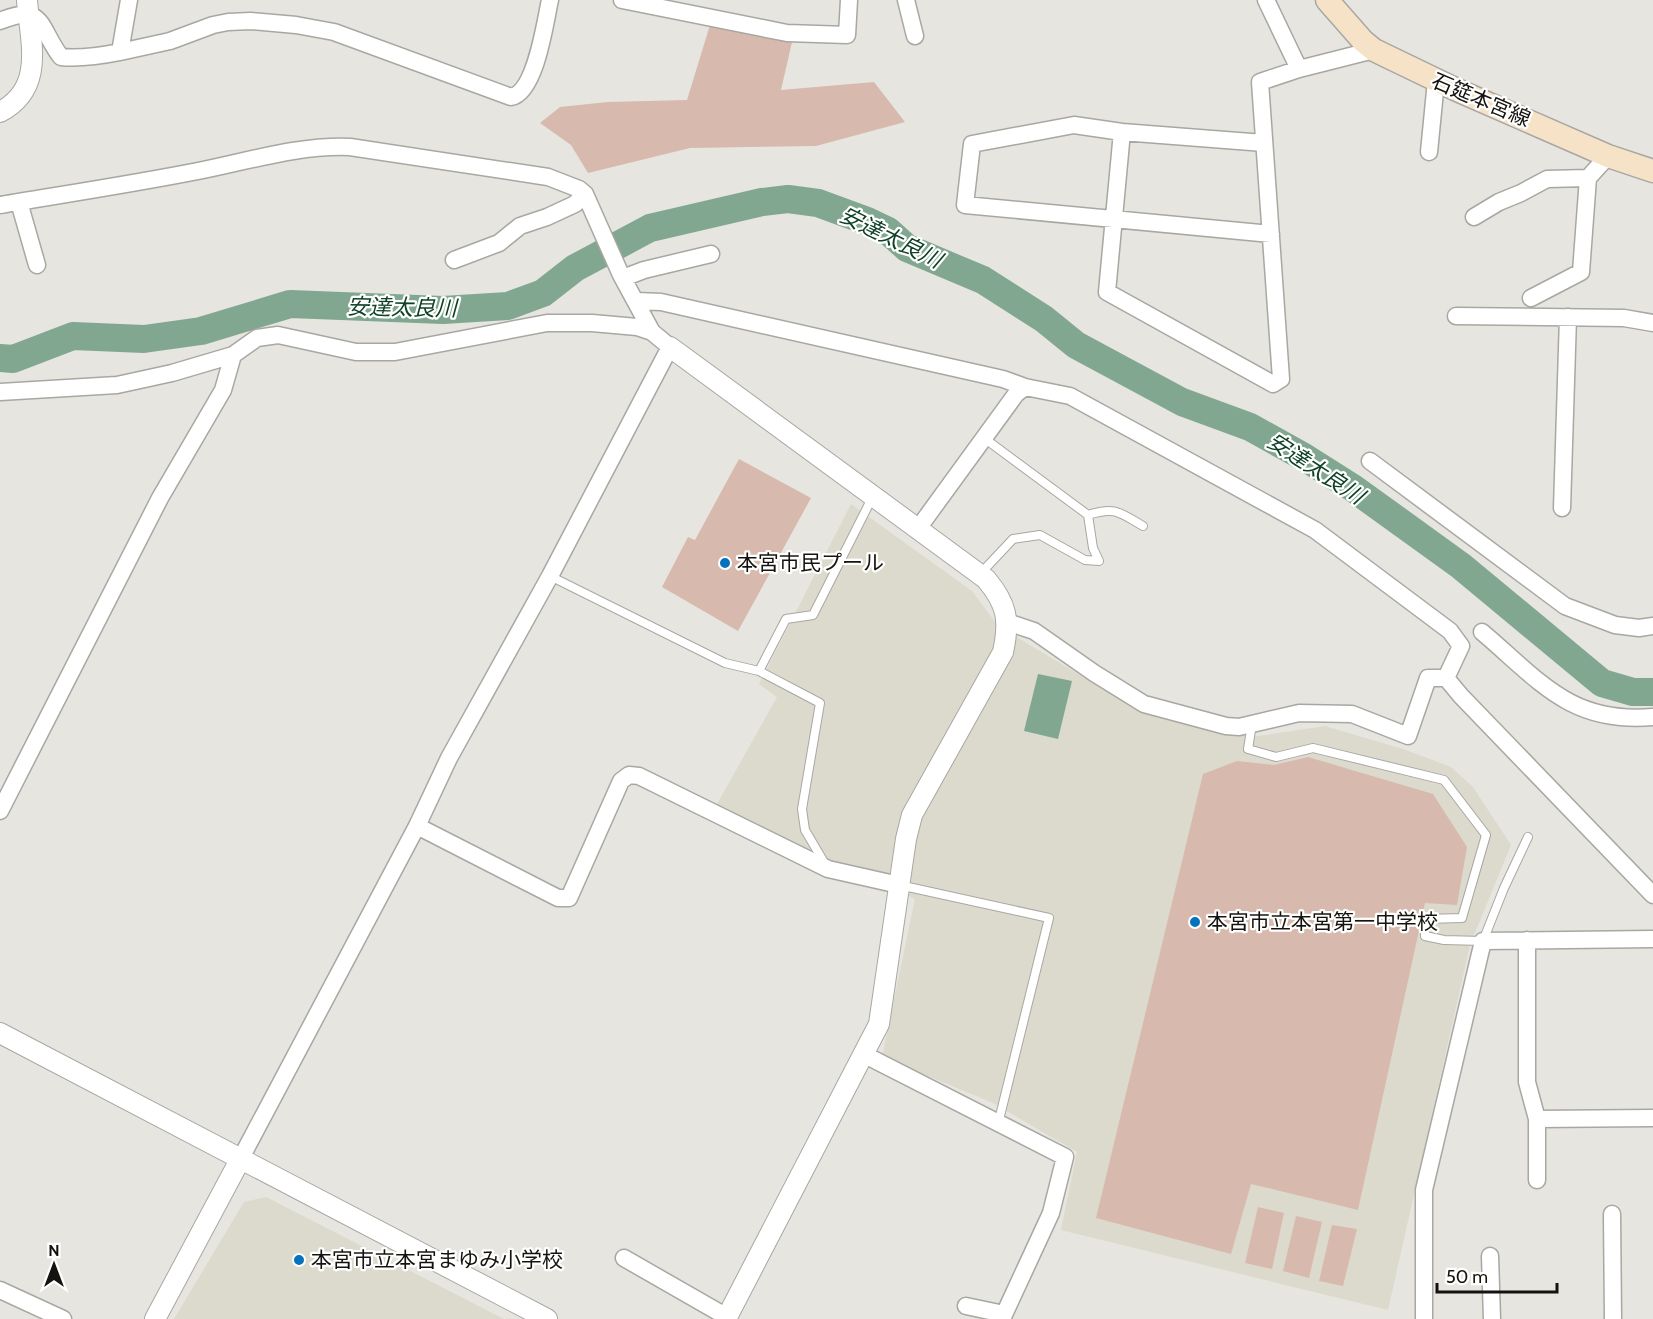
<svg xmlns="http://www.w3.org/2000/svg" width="1653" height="1319" font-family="Cabin,'Noto Sans JP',sans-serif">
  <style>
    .built { fill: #dcdacd }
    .green { fill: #d8b9ad }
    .water { fill: #81a791 }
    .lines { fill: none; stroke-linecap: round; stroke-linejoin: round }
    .river { stroke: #81a791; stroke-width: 28 }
    .service-casing { stroke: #a8a7a2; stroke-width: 10 }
    .minor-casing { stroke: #a8a7a2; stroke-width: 19 }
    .tertiary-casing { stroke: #a8a7a2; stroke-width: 22 }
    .secondary-casing { stroke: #a8a7a2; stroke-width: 25 }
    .service { stroke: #fff; stroke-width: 8 }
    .minor { stroke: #fff; stroke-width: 16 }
    .tertiary { stroke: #fff; stroke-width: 20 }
    .secondary { stroke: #f6e2c6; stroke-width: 22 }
    .poi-dot { fill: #0572bd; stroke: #fffffe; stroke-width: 2 }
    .labels { text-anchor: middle; stroke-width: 4.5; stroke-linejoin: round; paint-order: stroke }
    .street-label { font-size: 21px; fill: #141311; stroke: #fffffe }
    .poi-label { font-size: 21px; fill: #141311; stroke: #fffffe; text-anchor: start }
    .water-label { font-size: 22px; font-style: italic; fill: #0f412a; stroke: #fffffe }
  </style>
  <rect width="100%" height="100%" fill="#e6e5df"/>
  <path class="built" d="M851 504 972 591 998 626 1140 711 1252 737 1325 726 1403 749 1451 767 1473 787 1511 845 1470 945 1388 1310 1061 1230 1077 1152 993 1103 882 1057 915 899 801 847 716 806 777 697 759 684Z
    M266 1197 500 1317 504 1319H174L244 1202Z"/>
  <path class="green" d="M710 25 792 42 781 90 874 82 905 122 816 146 690 148 588 173 571 145 540 123 560 107 608 102 687 100Z
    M739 459 811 498 738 631 662 587 688 537 695 540Z
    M1308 757 1433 794 1467 847 1457 905 1425 903 1358 1210 1251 1184 1231 1254 1096 1218 1203 774 1237 761 1274 765Z
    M1258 1207 1284 1213 1272 1269 1245 1263Z
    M1296 1216 1322 1222 1309 1278 1283 1271Z
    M1332 1225 1357 1229 1343 1286 1319 1281Z"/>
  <path class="water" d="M1038 674 1072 681 1058 739 1024 731Z"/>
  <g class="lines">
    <path class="river" d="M0 358 13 359 73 336 144 339 201 331 290 304 443 310 508 306 543 293 575 268 650 228 762 202 788 199 818 203 867 221 888 231 907 248 983 280 1044 319 1076 345 1182 402 1250 427 1304 457 1353 488 1461 566 1602 683 1633 692H1653"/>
    <defs>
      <path id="service" d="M1088 515C1116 506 1120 513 1143 526
        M980 574 1013 539 1040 535 1085 560 1099 561 1093 548 1088 515 984 438
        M550 576 725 663 759 671 820 703 802 809 805 830 825 864
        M759 671 786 619 813 615 873 496
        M1252 724 1248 749 1276 757 1313 748 1444 780 1486 835 1462 918 1425 919V936L1444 940 1483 941 1504 888 1528 837
        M899 885 1049 918 998 1124"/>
      <path id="minor" d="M622 0 787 33 847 35 849 0
        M906 0 915 36
        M1266 0 1299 69
        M0 21C45 2 39 29 61 57 81 59 100 56 120 52L129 0
        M120 52 170 41 213 25 228 22 251 21 296 25 334 32 511 97C536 92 545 22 550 0
        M1122 132 1107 292 1273 384 1281 379 1260 82 1299 69 1374 50
        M1264 143 1122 132 1074 125 972 144 965 205 1271 234
        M1429 152 1436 81
        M19 202 37 265
        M0 205C66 194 132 184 198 171 249 161 298 145 350 147L548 177 579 189 585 194 621 275 652 332 670 347 550 576 449 758 417 826 241 1158
        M1474 217 1499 202 1521 193 1547 179 1588 178 1608 156
        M454 260 499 243 520 226 547 217 575 204 585 194
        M623 278 644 270 711 254
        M1531 298 1581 272 1588 178
        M636 301 661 302 1003 379 1025 387
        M1456 316 1624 318 1653 323
        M0 392 117 385 172 373 233 355
        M1370 461 1565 606 1615 625 1639 628 1653 626
        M1562 508 1568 317
        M917 530 1016 394 1025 387 1070 396 1315 530 1450 631 1461 646 1446 678 1461 696 1653 895
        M1007 622 1034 631 1094 673 1144 704 1226 726 1239 727 1299 713 1352 714 1408 736 1428 678H1446
        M1482 632C1540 681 1570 724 1653 717
        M0 811 160 498 223 390 233 355 257 338 278 335 356 352H395L547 323H592L637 327 652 332
        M417 826 558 898H569L621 781 629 775 639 776 828 869 899 885
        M1527 940V1082L1537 1119V1180
        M863 1054 1065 1157 1051 1213 1002 1319
        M1537 1119 1653 1118
        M1612 1214 1613 1319
        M1490 1256 1492 1319
        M624 1258 727 1317
        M0 1290 63 1319
        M966 1306 1004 1314
        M1424 1319V1190L1483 941 1653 939"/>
      <path id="tertiary" d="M0 112C46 88 30 41 27 0
        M670 347 986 579C1007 604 1010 620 1003 652L912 815 906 839 879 1024 726 1319
        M0 1033 547 1319
        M155 1319 241 1158"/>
      <path id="secondary" d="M1327 0 1363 41 1374 50 1457 90 1608 156 1653 171"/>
    </defs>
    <use href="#service" class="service-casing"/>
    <use href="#minor" class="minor-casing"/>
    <use href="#tertiary" class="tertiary-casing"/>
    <use href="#secondary" class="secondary-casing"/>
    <use href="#service" class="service"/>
    <use href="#minor" class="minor"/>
    <use href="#tertiary" class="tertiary"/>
    <use href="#secondary" class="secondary"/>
  </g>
  <g class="poi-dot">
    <circle cx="725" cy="563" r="6"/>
    <circle cx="1195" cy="922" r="6"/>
    <circle cx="299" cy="1260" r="6"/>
  </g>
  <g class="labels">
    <g class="street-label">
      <text transform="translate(1481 100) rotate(23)" y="7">石筵本宮線</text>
    </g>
    <g class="poi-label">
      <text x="737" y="570">本宮市民プール</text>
      <text x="1207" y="929">本宮市立本宮第一中学校</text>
      <text x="311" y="1267">本宮市立本宮まゆみ小学校</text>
    </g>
    <g class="water-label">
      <text transform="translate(891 237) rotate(26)" y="8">安達太良川</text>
      <text transform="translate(402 307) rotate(1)" y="8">安達太良川</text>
      <text transform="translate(1316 468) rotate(33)" y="8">安達太良川</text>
    </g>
  </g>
  <g transform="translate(54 1265)" stroke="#fffffe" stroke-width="4.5" paint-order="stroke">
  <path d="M0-4.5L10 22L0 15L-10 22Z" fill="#141311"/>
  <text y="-9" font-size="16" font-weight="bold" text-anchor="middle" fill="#141311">N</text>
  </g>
  <path d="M1437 1283v9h120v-9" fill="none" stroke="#141311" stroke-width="3"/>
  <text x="1446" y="1283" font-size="18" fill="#141311" stroke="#fffffe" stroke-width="4.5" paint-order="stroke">50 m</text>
</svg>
